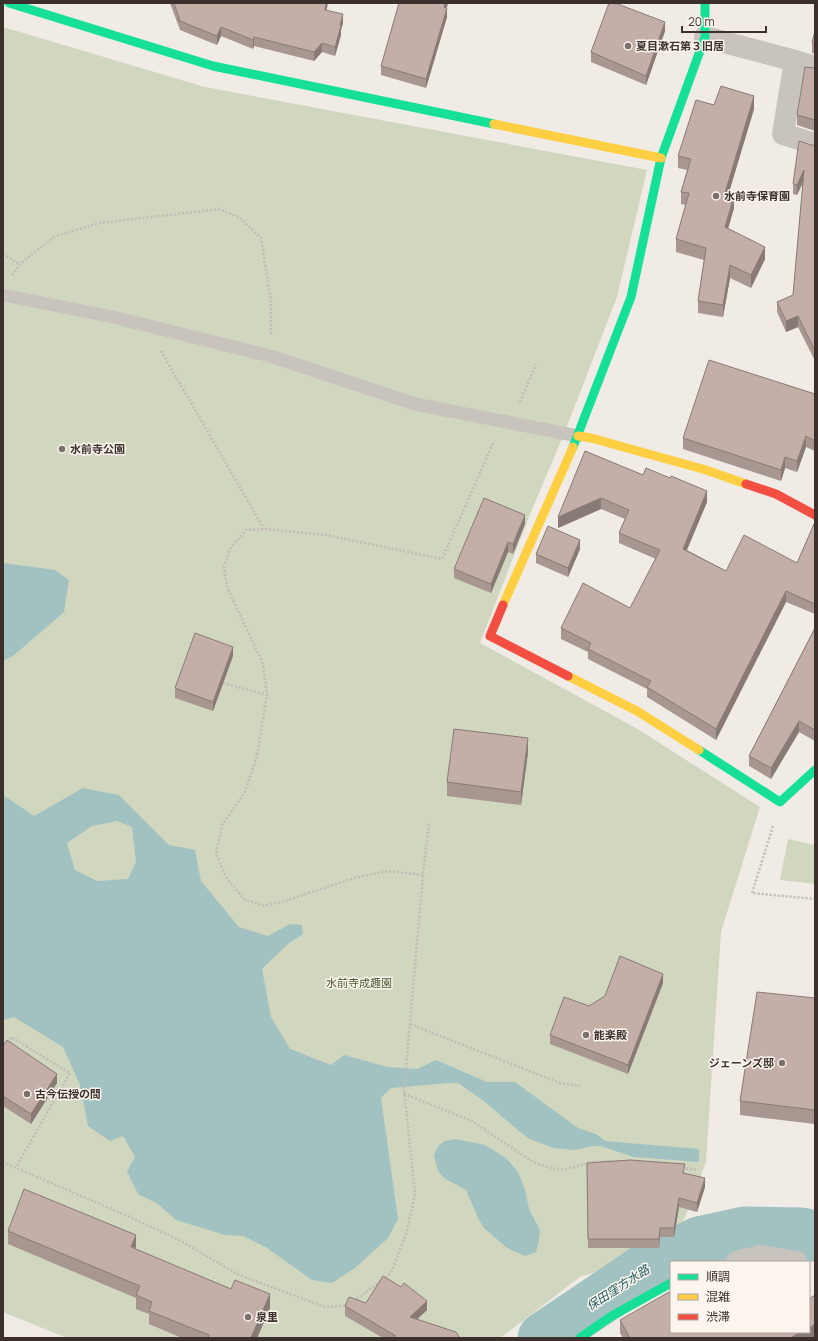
<svg xmlns="http://www.w3.org/2000/svg" width="818" height="1341" font-family="Manrope,'Noto Sans JP',sans-serif">
  <style>
    .green { fill: #d1d6bf }
    .water { fill: #a1c2c1; fill-rule: evenodd }
    .lines { fill: none; stroke-linecap: round; stroke-linejoin: round }
    .river { stroke: #a1c2c1; stroke-width: 51 }
    .path { stroke: #c2bbb6; stroke-width: 2.5; stroke-dasharray: 2 2; stroke-linecap: butt }
    .lane { stroke: #c9c3be; stroke-width: 13 }
    .street { stroke: #c9c3be; stroke-width: 22 }
    .fast { stroke: #16e098; stroke-width: 9 }
    .slow { stroke: #ffcf43; stroke-width: 9 }
    .jam { stroke: #f24e42; stroke-width: 9 }
    .wall { fill: #a89690 }
    .shaded-wall { fill: #887a75 }
    .building { fill: #c3afa7; stroke: #887a75 }
    .poi-dot { fill: #7a716c; stroke: #fbf5ee; stroke-width: 1.5 }
    .labels { text-anchor: middle; stroke-width: 3; stroke-linejoin: round; paint-order: stroke }
    .poi-label { font-size: 11px; font-weight: bold; fill: #3b302b; stroke: #fbf5ee; text-anchor: start }
    .park-label { font-size: 11px; fill: #4a5a2e; stroke: #fbf5ee }
    .water-label { font-size: 12px; font-style: italic; fill: #1f5a5e; stroke: #fbf5ee }
  </style>
  <rect width="100%" height="100%" fill="#f0ebe5"/>
  <path class="green" d="M3 27 205 87 647 170 617 297 564 434 531 512 480 643 636 728 760 807 721 932 706 1162 674 1246 580 1277 500 1338H67L3 1312Z
    M788 839 815 845V884L780 880Z"/>
  <path class="water" d="M3 563 55 570 69 580 64 612 13 656 3 661Z
    M83 788 119 795 169 845 195 850 201 881 239 927 268 936 290 924 302 925 303 934 289 943 262 969 271 1017 290 1049 331 1065 344 1055 388 1067 417 1069 436 1060 487 1082H515L578 1128 596 1134 605 1141 699 1149V1162L634 1157 600 1146H593L574 1150 553 1148 530 1139 520 1132 484 1101 458 1083H448L391 1088 381 1098 398 1219 388 1238 355 1268 332 1283 312 1280 267 1248 243 1236 225 1235 176 1220 158 1204 138 1194 127 1171 135 1157 123 1136 110 1141 88 1126 80 1085 63 1047 14 1017 3 1020V795L34 816ZM117 821 132 827 136 862 128 879 97 881 75 870 67 843 92 826Z
    M456 1139 485 1145 506 1158 518 1172 525 1189 529 1209 540 1230 539 1240 536 1252 525 1256 507 1248 484 1228 479 1220 466 1190 444 1178 438 1171 434 1156 438 1146 445 1141Z"/>
  <g class="lines">
    <path class="river" d="M543 1338 644 1270 699 1242 745 1232 801 1233 815 1236"/>
    <path class="path" d="M3 254 20 264
      M12 275 20 264 54 237 99 223 220 209 240 218 261 238 271 301V335
      M161 351 264 529
      M520 402 536 364
      M223 683 267 695
      M773 826 752 893 815 899
      M423 875 389 871 358 877 288 900 264 906 244 899 226 877 216 854 222 825 245 792 257 756 267 695 263 664 227 587 224 567 230 549 246 530 264 529 326 535 442 559 494 441
      M410 1024 560 1083 580 1086
      M3 1049 11 1037 70 1073 16 1167
      M404 1094 472 1121 530 1160 541 1165 555 1169H566L593 1162 613 1161
      M3 1162 132 1218 181 1241 239 1275 325 1307 344 1306 348 1303
      M682 1168 697 1170
      M353 1301 361 1296 391 1273 406 1234 415 1194 404 1090 423 875 429 823"/>
    <path class="lane" d="M3 295 113 317 270 356 415 404 578 436"/>
    <path class="street" d="M705 37 795 61 783 134 815 144
      M795 61 815 67
      M737 1262 761 1256 796 1262"/>
    <path class="fast" d="M9 3 213 66 494 124
      M573 447 631 297 661 158 705 37V3
      M699 750 780 802 815 770
      M580 1338 610 1317 671 1283"/>
    <path class="slow" d="M494 124 661 158
      M578 436 591 438 706 470 746 484
      M503 605 573 447
      M568 676 637 711 699 750"/>
    <path class="jam" d="M746 484 776 494 815 515
      M503 605 490 636 568 676"/>
  </g>
  <path class="wall" d="M170 3H273L327 10 343 23 341 30V35L335 56 322 52 314 61 254 46 253 49 221 36 217 45 180 30Z
    M448 3 446 8 447 17 426 88 381 75V66Z
    M665 31 646 85 591 62V52Z
    M815 31V54L812 53V42Z
    M815 68V131L797 125V115Z
    M714 105 754 109 728 194 734 208 728 228 765 259 751 288 730 278 723 317 698 313V301L704 260 676 252V239L686 205 681 204V192L687 170 678 168V156Z
    M811 145H815V361L798 327 786 332 777 312V302L793 295 803 182 797 195 793 194V184Z
    M815 394V451L806 447 797 472 785 468 781 481 683 449V438Z
    M585 451 707 502 687 550 726 571 797 563 815 525V614L786 602 716 740 647 697V689L588 659V652L561 639V628L630 608 656 559 619 543V533L625 519 601 509 558 528Z
    M525 524 513 554 508 552 491 593 454 578V569Z
    M580 549 568 577 536 563V554Z
    M815 628V741L799 732 771 779 749 766V756Z
    M233 656 213 711 175 698V688Z
    M528 752 521 805 447 796V782Z
    M663 983 628 1074 550 1044V1035L605 996Z
    M815 998V1124L740 1115V1101Z
    M3 1046 57 1083 31 1124 3 1106Z
    M587 1163 685 1173 705 1187 697 1212 679 1207 674 1237H660L659 1248H588Z
    M8 1231 136 1249 270 1308 257 1338H182L149 1324V1314L136 1309V1298L8 1244Z
    M345 1306 427 1310 417 1319 460 1338H383L345 1316Z
    M620 1320 671 1332 814 1338H623L620 1333Z"/>
  <path class="shaded-wall" d="M326 3H328L325 19V10Z
    M445 3H448L445 15 447 8V17L426 88V79Z
    M343 14V23L341 30V35L335 56V47Z
    M665 22V31L646 85V76Z
    M221 27V36L217 45V36Z
    M254 37V46L253 49V40Z
    M322 43V52L314 61V52Z
    M754 96V109L725 206V193Z
    M804 170V180L797 195V185Z
    M734 196V208L725 239V227Z
    M765 247V259L751 288V275Z
    M730 265V278L723 317V305Z
    M798 316V327L786 332V321Z
    M806 436V447L797 472V461Z
    M785 457V468L781 481V470Z
    M707 491V502L683 559V549Z
    M601 498V509L558 528V517Z
    M525 515V524L513 554V544Z
    M580 540V549L568 577V568Z
    M508 542V552L491 593V584Z
    M786 591V602L716 740V729Z
    M233 647V656L213 711V702Z
    M799 721V732L771 779V768Z
    M528 738V752L521 805V792Z
    M663 974V983L628 1074V1065Z
    M57 1074V1083L31 1124V1114Z
    M705 1178V1187L697 1212V1203Z
    M679 1198V1207L674 1237V1228Z
    M660 1228V1237L659 1248V1239Z
    M136 1235V1248L131 1247Z
    M270 1294V1308L257 1338H251Z
    M427 1301V1310L410 1326V1317Z
    M815 1324V1337L814 1338H790L801 1332H809V1328Z"/>
  <path class="building" d="M174 3H326L325 10 343 14 340 25 341 26 335 47 322 43 314 52 254 37 253 40 221 27 217 36 180 21Z
    M399 3H445L444 7 447 8 426 79 381 66Z
    M609 3H615L665 22 646 76 591 52Z
    M815 31V44L812 42Z
    M805 67 815 68V120L797 115Z
    M721 86 754 96 725 193 734 196 725 227 765 247 751 275 730 265 723 305 698 301 706 248 676 239 689 193 681 192 691 159 678 156 696 100 714 105Z
    M799 141 811 145H815V351L798 316 786 321 777 302 793 295 804 170 797 185 793 184Z
    M709 360 815 394V441L806 436 797 461 785 457 781 470 683 438Z
    M585 451 643 475 646 468 670 478 671 476 707 491 683 549 726 571 744 535 797 563 814 524 815 525V604L786 591 716 729 647 687 651 681 588 649 591 643 561 628 583 583 630 608 660 550 619 533 629 510 601 498 558 517Z
    M484 498 525 515 513 544 508 542 491 584 454 569Z
    M548 526 580 540 568 568 536 554Z
    M815 628V730L799 721 771 768 749 756Z
    M195 633 233 647 213 702 175 688Z
    M454 729 528 738 521 792 447 782Z
    M620 956 663 974 628 1065 550 1035 564 997 589 1006 605 996Z
    M757 992 815 998V1110L740 1101Z
    M7 1040 57 1074 31 1114 3 1096V1046Z
    M630 1160 685 1164 683 1173 705 1178 697 1203 679 1198 674 1228H660L659 1239H588L587 1163Z
    M24 1189 136 1235 131 1247 231 1289 235 1280 270 1294 251 1338H208L209 1335 149 1311 152 1302 136 1295 140 1286 8 1231Z
    M383 1276 401 1287 404 1283 427 1301 410 1317 456 1332 460 1338H393L396 1336 345 1306 349 1297 366 1303Z
    M669 1292 671 1296V1332H801L790 1338H630L620 1320Z
    M815 1295V1324L809 1328V1299Z"/>
  <g class="poi-dot">
    <circle cx="628" cy="46" r="4"/>
    <circle cx="716" cy="196" r="4"/>
    <circle cx="62" cy="449" r="4"/>
    <circle cx="586" cy="1035" r="4"/>
    <circle cx="782" cy="1063" r="4"/>
    <circle cx="27" cy="1094" r="4"/>
    <circle cx="248" cy="1317" r="4"/>
  </g>
  <g class="labels">
    <g class="poi-label">
      <text x="636" y="50">夏目漱石第３旧居</text>
      <text x="724" y="200">水前寺保育園</text>
      <text x="70" y="453">水前寺公園</text>
      <text x="594" y="1039">能楽殿</text>
      <text x="774" y="1067" text-anchor="end">ジェーンズ邸</text>
      <text x="35" y="1098">古今伝授の間</text>
      <text x="256" y="1321">泉里</text>
    </g>
    <g class="park-label">
      <text x="359" y="987">水前寺成趣園</text>
    </g>
    <g class="water-label">
      <text transform="translate(618 1288) rotate(-33)" y="4">保田窪方水路</text>
    </g>
  </g>
  <rect width="818" height="1341" fill="none" stroke="#3b302b" stroke-width="8"/>
  <rect x="670" y="1261" width="140" height="72" fill="#fbf5ee" stroke="#aea6a0"/>
  <rect x="678" y="1274" width="20" height="6" fill="#16e098" stroke="#aea6a0"/>
  <text x="706" y="1281" font-size="12" fill="#3b302b">順調</text>
  <rect x="678" y="1294" width="20" height="6" fill="#ffcf43" stroke="#aea6a0"/>
  <text x="706" y="1301" font-size="12" fill="#3b302b">混雑</text>
  <rect x="678" y="1314" width="20" height="6" fill="#f24e42" stroke="#aea6a0"/>
  <text x="706" y="1321" font-size="12" fill="#3b302b">渋滞</text>
  <path d="M682 26v6h84v-6" fill="none" stroke="#3b302b" stroke-width="2"/>
  <text x="688" y="26" font-size="12" fill="#3b302b" stroke="#fbf5ee" stroke-width="3" paint-order="stroke">20 m</text>
</svg>
